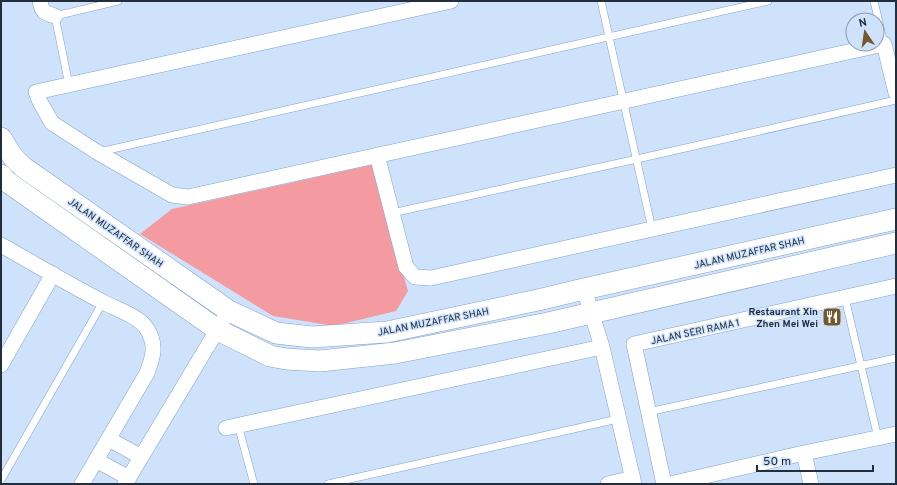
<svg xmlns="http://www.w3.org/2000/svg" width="897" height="485" font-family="Overpass,sans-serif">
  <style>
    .green { fill: #f49ba1 }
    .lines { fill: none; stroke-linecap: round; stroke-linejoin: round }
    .service-casing { stroke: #83a1c8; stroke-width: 8 }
    .minor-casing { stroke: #83a1c8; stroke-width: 16 }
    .secondary-casing { stroke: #83a1c8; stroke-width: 22 }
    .service { stroke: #fff; stroke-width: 7 }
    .minor { stroke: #fff; stroke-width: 15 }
    .secondary { stroke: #fff; stroke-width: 21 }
    .labels { text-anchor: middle; stroke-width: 3; stroke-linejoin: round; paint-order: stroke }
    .street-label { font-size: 10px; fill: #222e3e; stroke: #cfe2fb }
    .poi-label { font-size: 10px; font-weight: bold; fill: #222e3e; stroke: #cfe2fb; text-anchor: end }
  </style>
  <rect width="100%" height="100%" fill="#cfe2fb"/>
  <path class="green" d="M376 164 404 277 408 291 396 311 334 326 273 316 140 234 172 209Z"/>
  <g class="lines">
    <defs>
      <path id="service" d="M601 1 652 229
        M874 1 884 44
        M69 85 55 16 118 1
        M99 152 768 1
        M392 213 637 159 896 100
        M845 298 878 438
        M648 412 896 358
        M238 425 254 484
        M1 480 103 302
        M328 484 618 419"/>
      <path id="minor" d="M40 1C42 12 44 13 55 16
        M451 1 36 92 40 102 52 123 97 152 172 195 188 197 884 44 896 93
        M377 155 406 267 415 277 431 278 896 175
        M1 245C35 264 68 284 103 302 116 309 139 316 147 329 157 345 153 357 147 373L82 484
        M584 289 602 347 634 484
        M1 365 53 274
        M226 428 602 347
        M109 439 141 457
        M804 453 811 484
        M96 460 129 478
        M125 484 222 322
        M608 484 633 478
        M664 484 634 344 896 286
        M670 484 804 453 896 434"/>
      <path id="secondary" d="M1 138 13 157 23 167 229 311 276 333 312 337 387 332 538 300 584 289 896 219
        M1 175 6 181 218 330 270 356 286 359 320 361 395 353 548 323 896 243"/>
    </defs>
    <use href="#service" class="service-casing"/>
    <use href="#minor" class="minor-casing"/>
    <use href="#secondary" class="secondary-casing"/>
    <use href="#service" class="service"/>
    <use href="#minor" class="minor"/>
    <use href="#secondary" class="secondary"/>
  </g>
  <defs>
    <symbol id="restaurant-square" viewBox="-11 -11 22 22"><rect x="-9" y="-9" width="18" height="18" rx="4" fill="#76582c" stroke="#cfe2fb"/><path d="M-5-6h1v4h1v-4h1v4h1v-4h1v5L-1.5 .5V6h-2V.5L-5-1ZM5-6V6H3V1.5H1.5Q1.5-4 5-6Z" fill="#fff"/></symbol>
  </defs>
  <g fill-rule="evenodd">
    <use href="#restaurant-square" x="821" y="306" width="22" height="22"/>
  </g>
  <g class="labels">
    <g class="street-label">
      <text transform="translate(116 232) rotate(35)" y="4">JALAN MUZAFFAR SHAH</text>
      <text transform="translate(749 252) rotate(-13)" y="4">JALAN MUZAFFAR SHAH</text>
      <text transform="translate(433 321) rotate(-11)" y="4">JALAN MUZAFFAR SHAH</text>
      <text transform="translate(695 331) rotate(-12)" y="4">JALAN SERI RAMA 1</text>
    </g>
    <g class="poi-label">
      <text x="818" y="315">Restaurant Xin<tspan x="818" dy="12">Zhen Mei Wei</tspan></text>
    </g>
  </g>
  <rect width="897" height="485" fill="none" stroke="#222e3e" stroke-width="4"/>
  <g transform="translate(865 32) rotate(347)"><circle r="19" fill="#cfe2fb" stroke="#8a9aaf"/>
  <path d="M0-3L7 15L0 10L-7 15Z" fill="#76582c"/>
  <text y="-6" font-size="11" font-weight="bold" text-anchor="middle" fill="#222e3e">N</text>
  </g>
  <path d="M757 465v6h116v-6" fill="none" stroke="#222e3e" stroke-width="2"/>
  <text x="763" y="465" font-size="12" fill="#222e3e" stroke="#cfe2fb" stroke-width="3" paint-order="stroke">50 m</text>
</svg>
